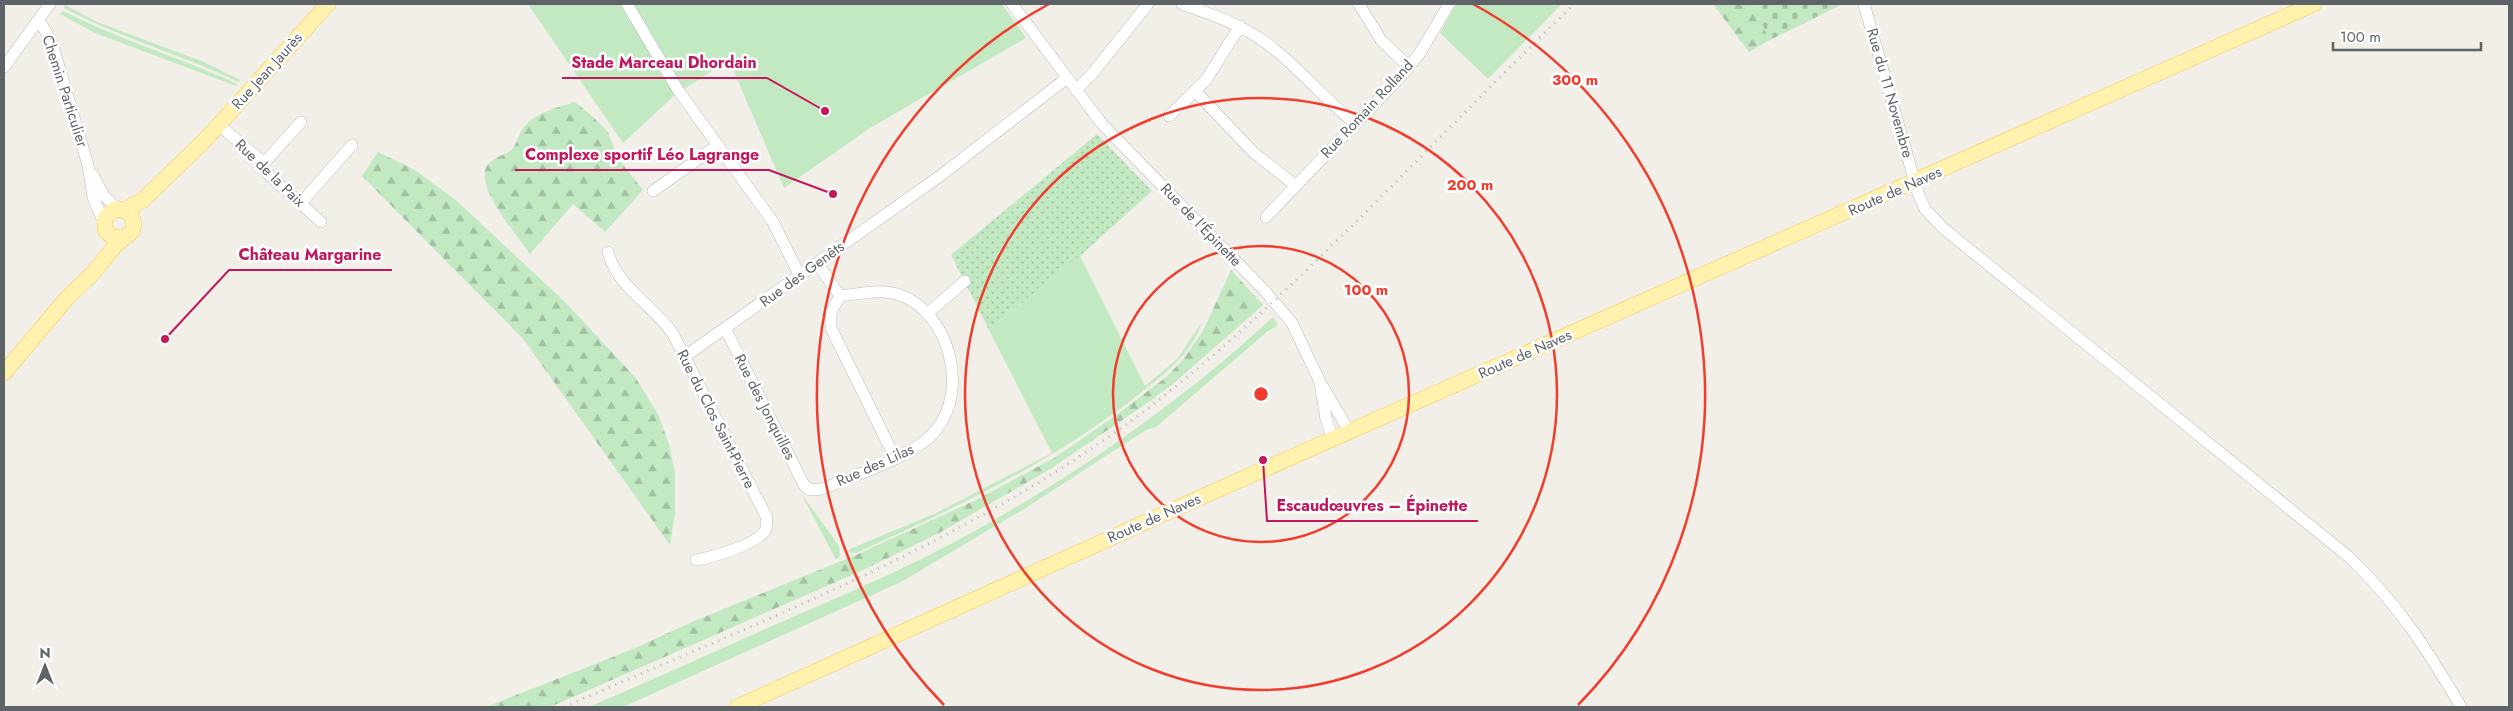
<svg xmlns="http://www.w3.org/2000/svg" width="2513" height="711" font-family="Jost,sans-serif">
  <style>
    .green { fill: #c3e9c3 }
    .forest { fill: url(#forest-firs) }
    .cemetery { fill: url(#cemetery-stones) }
    .garden { fill: url(#garden-dots) }
    .lines { fill: none; stroke-linecap: round; stroke-linejoin: round }
    .minor-casing { stroke: #b9bdc1; stroke-width: 12 }
    .major-casing { stroke: #f7ca5a; stroke-width: 16 }
    .minor { stroke: #fff; stroke-width: 11 }
    .major { stroke: #fff2ae; stroke-width: 15 }
    .rail { stroke: #b6b7b8; stroke-width: 3; stroke-dasharray: 1 6; stroke-linecap: butt }
    .ring { fill: none; stroke: #f03d2e; stroke-width: 2.5 }
    .labels { text-anchor: middle; stroke-width: 5; stroke-linejoin: round; paint-order: stroke }
    .street-label { font-size: 15px; fill: #5e6368; stroke: #fff }
    .centre { fill: #f03d2e; stroke: #fff; stroke-width: 2.5 }
    .ring-label { font-size: 15px; text-anchor: middle; font-weight: bold; fill: #f03d2e; stroke: #fff; stroke-width: 5; stroke-linejoin: round; paint-order: stroke }
    .leader { fill: none; stroke: #c2185b; stroke-width: 2 }
    .callout-dot { fill: #c2185b; stroke: #fff; stroke-width: 2 }
    .callout-label { font-size: 16px; text-anchor: middle; font-weight: bold; fill: #c2185b; stroke: #fff; stroke-width: 5; stroke-linejoin: round; paint-order: stroke }
  </style>
  <defs>
    <pattern id="forest-firs" width="22" height="20" patternUnits="userSpaceOnUse" patternTransform="scale(1.25)"><rect width="22" height="20" fill="#c3e9c3"/><path d="M5 1l3.5 6h-7zM16 11l3.5 6h-7z" fill="#a2c0a2"/></pattern>
    <pattern id="cemetery-stones" width="16" height="16" patternUnits="userSpaceOnUse" patternTransform="scale(1.25)"><rect width="16" height="16" fill="#c3e9c3"/><path d="M2 7V4a2 2 0 0 1 4 0v3zM10 15v-3a2 2 0 0 1 4 0v3z" fill="#a2c0a2"/></pattern>
    <pattern id="garden-dots" width="8" height="8" patternUnits="userSpaceOnUse" patternTransform="scale(1.25)"><rect width="8" height="8" fill="#c3e9c3"/><path d="M2 2h.1M6 6h.1" fill="none" stroke="#a2c0a2" stroke-width="1.8" stroke-linecap="round"/></pattern>
  </defs>
  <rect width="100%" height="100%" fill="#f1efe7"/>
  <path class="green" d="M528 4H1002L1026 38 870 128 784 188 729 60 675 95 623 143Z
    M1456 4H1562L1488 79 1440 33Z
    M65 5 97 22 204 62 240 80 238 82C181 54 120 38 64 8Z
    M63 11C119 40 180 57 237 84L236 86 95 33 60 14Z
    M1080 256 1145 386 1177 359 1202 322C1192 354 1163 375 1138 395 1050 464 957 507 856 553L849 552 850 549 936 513 1052 453 989 330Z
    M1273 317 1278 325 1268 331 1156 427 1146 430 1024 509 901 582 623 707H589C655 679 720 649 786 620 839 597 893 574 945 547 1064 484 1174 408 1273 317Z
    M801 493 839 546 840 556 836 560Z"/>
  <path class="forest" d="M1713 4H1752L1770 40 1749 52Z
    M575 102 592 116 608 132 617 157 643 190 605 232 573 204 530 254C517 235 481 194 485 171 488 158 503 157 511 150 516 146 518 136 522 130 533 113 556 108 575 102Z
    M378 152 415 170 458 202 566 303 635 377 658 414 670 447 675 474V513L670 545 524 340 362 176Z
    M1231 270 1263 305 1174 383 1150 401 1052 468 939 533 861 571 550 707H486L633 649 692 622 856 555 976 500 1054 458 1115 416 1165 378 1182 361 1203 331Z"/>
  <path class="cemetery" d="M1752 4H1843L1770 40Z"/>
  <path class="garden" d="M1097 134 1152 191 1080 256 989 330 951 255Z"/>
  <g class="lines">
    <defs>
      <path id="minor" d="M627 4 678 90 773 222 800 276
        M1012 4 1102 124 1265 291 1292 323 1320 382 1326 419 1333 438
        M1182 4C1215 16 1247 26 1274 49 1303 72 1326 101 1356 124
        M1359 4 1381 40 1409 67
        M1864 4 1918 193 1925 209 1943 228 2349 557C2398 604 2427 649 2461 707
        M37 21 42 25 52 43 88 165 93 197 104 223
        M4 67 50 4
        M1076 90 1092 74 1148 4
        M1196 92 1254 153 1295 185
        M1169 116 1206 80 1240 26
        M219 125 264 163V169L269 175 321 222
        M264 163 301 122
        M93 175 104 196 118 209
        M653 191 718 145
        M301 203 352 145
        M1266 217 1403 74 1420 53 1449 4
        M608 252C616 286 654 306 673 334L767 518 766 530C756 545 713 557 696 560
        M817 263 840 296
        M840 296 831 312V328L895 458
        M928 313 965 281
        M725 328 804 485 810 490 822 489C854 475 915 457 936 430 969 390 950 313 900 295 881 288 860 294 840 296
        M684 357 940 176 1067 78
        M1323 387 1349 431"/>
      <path id="major" d="M124 210 143 200 206 139 328 4
        M4 373 67 298 93 273 116 245 132 232 134 225 132 216 124 210 115 209 105 218V230L112 237 124 238
        M737 707 1188 503 2314 4"/>
    </defs>
    <use href="#minor" class="minor-casing"/>
    <use href="#major" class="major-casing"/>
    <use href="#minor" class="minor"/>
    <use href="#major" class="major"/>
    <path class="rail" d="M564 707C749 626 940 554 1107 438 1205 370 1290 287 1375 203 1441 136 1507 70 1574 4"/>
  </g>
  <g class="ring">
    <circle cx="1261" cy="394" r="148"/>
    <circle cx="1261" cy="394" r="296"/>
    <path d="M944 705A444 444 0 0 1 1049 4M1473 4A444 444 0 0 1 1578 705"/>
  </g>
  <g class="labels">
    <g class="street-label">
      <text transform="translate(267 71) rotate(-48)" y="5">Rue Jean Jaurès</text>
      <text transform="translate(65 91) rotate(72)" y="5">Chemin Particulier</text>
      <text transform="translate(1890 93) rotate(74)" y="5">Rue du 11 Novembre</text>
      <text transform="translate(1367 109) rotate(-47)" y="5">Rue Romain Rolland</text>
      <text transform="translate(270 173) rotate(44)" y="5">Rue de la Paix</text>
      <text transform="translate(1895 191) rotate(-24)" y="5">Route de Naves</text>
      <text transform="translate(1201 225) rotate(46)" y="5">Rue de l'Épinette</text>
      <text transform="translate(802 274) rotate(-36)" y="5">Rue des Genêts</text>
      <text transform="translate(1525 354) rotate(-24)" y="5">Route de Naves</text>
      <text transform="translate(765 407) rotate(63)" y="5">Rue des Jonquilles</text>
      <text transform="translate(716 419) rotate(63)" y="5">Rue du Clos Saint-Pierre</text>
      <text transform="translate(875 465) rotate(-24)" y="5">Rue des Lilas</text>
      <text transform="translate(1154 518) rotate(-24)" y="5">Route de Naves</text>
    </g>
  </g>
  <circle cx="1261" cy="394" r="8" class="centre"/>
  <g class="ring-label">
    <text x="1575" y="85">300 m</text>
    <text x="1470" y="190">200 m</text>
    <text x="1366" y="295">100 m</text>
  </g>
  <path class="leader" d="M825 111L767 78H562M833 194L769 170H515M165 339L229 270H392M1263 460L1267 521H1478"/>
  <g class="callout-dot">
    <circle cx="825" cy="111" r="5"/>
    <circle cx="833" cy="194" r="5"/>
    <circle cx="165" cy="339" r="5"/>
    <circle cx="1263" cy="460" r="5"/>
  </g>
  <g class="callout-label">
    <text x="664" y="68">Stade Marceau Dhordain</text>
    <text x="642" y="160">Complexe sportif Léo Lagrange</text>
    <text x="310" y="260">Château Margarine</text>
    <text x="1372" y="511">Escaudœuvres – Épinette</text>
  </g>
  <rect width="2513" height="711" fill="none" stroke="#5e6368" stroke-width="10"/>
  <g transform="translate(45 666)" stroke="#ffffff" stroke-width="4" paint-order="stroke">
  <path d="M0-4L9 19L0 12L-9 19Z" fill="#5e6368"/>
  <text y="-8" font-size="14" font-weight="bold" text-anchor="middle" fill="#5e6368">N</text>
  </g>
  <path d="M2333 42v8h148v-8" fill="none" stroke="#5e6368" stroke-width="2.5"/>
  <text x="2340" y="42" font-size="15" fill="#5e6368" stroke="#ffffff" stroke-width="4" paint-order="stroke">100 m</text>
</svg>
